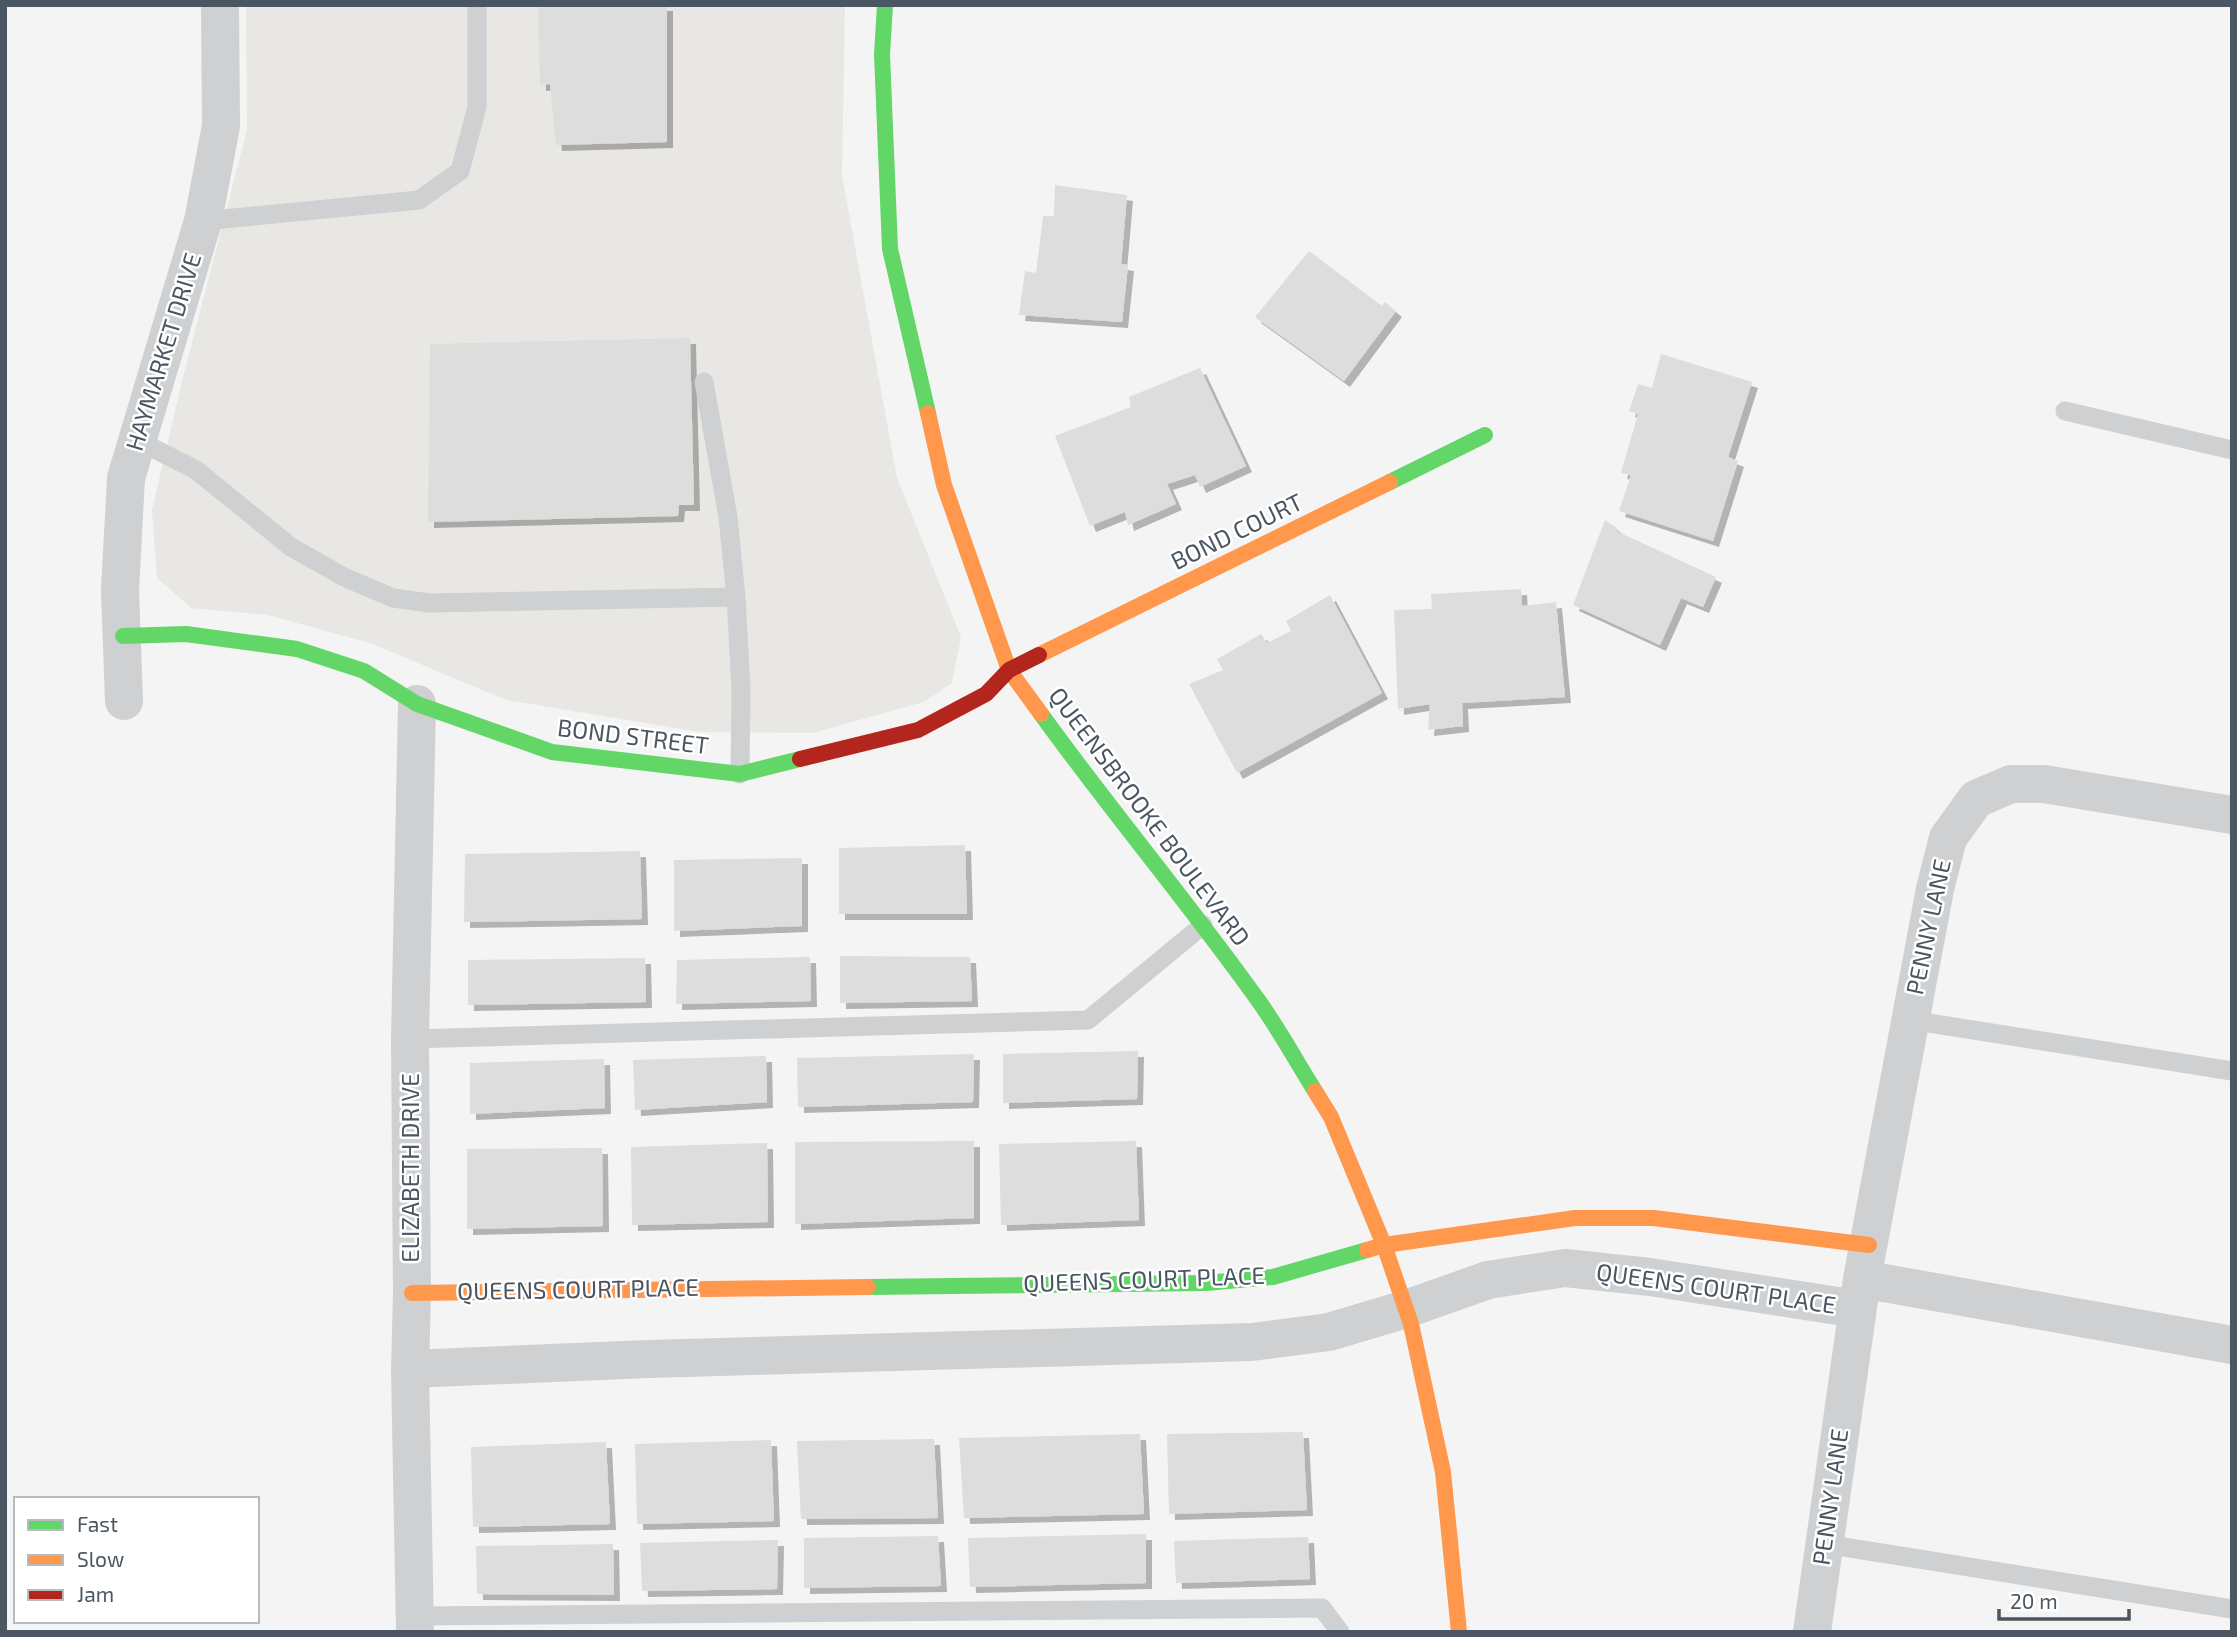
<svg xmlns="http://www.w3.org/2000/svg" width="2237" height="1637" font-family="'Exo 2',sans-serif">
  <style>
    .commercial { fill: #e8e7e3 }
    .building { fill: #ddddde; filter: url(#shadow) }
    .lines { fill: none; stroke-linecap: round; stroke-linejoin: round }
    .lane { stroke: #ced0d2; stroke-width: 19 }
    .street { stroke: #ced0d2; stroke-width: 38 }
    .fast { stroke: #63d668; stroke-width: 16 }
    .slow { stroke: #ff974d; stroke-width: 16 }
    .jam { stroke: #b3261e; stroke-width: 16 }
    .labels { text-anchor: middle; stroke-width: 5; stroke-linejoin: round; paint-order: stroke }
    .street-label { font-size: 24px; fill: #4a5661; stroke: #fff }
  </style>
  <defs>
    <filter id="shadow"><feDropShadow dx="6" dy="6" stdDeviation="0" flood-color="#0004"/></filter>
  </defs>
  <rect width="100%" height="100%" fill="#f4f4f4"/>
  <path class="commercial" d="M246 5H845L842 175 897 478 961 637 952 683 924 702 812 733 700 732 506 700 370 643 268 615 191 608 157 578 152 510 182 381 247 130Z"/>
  <path class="building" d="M538 5H667V142L556 145 550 84 540 85Z
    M1055 185 1127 195 1121 264 1128 265 1122 322 1019 315 1025 271 1036 273 1043 216H1054Z
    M1309 251 1382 306 1385 302 1396 311 1344 381 1255 317Z
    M690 338 694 505H679L678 516 428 522 430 344Z
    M1661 354 1752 382 1728 457 1738 461 1713 541 1619 511 1631 475 1621 473 1638 414 1629 411 1638 384 1652 388Z
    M1200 368 1246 466 1200 487 1195 475 1167 484 1176 504 1128 525 1125 512 1090 526 1055 436 1131 407 1129 397Z
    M1605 520 1617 528 1616 531 1716 577 1703 607 1681 598 1660 645 1573 605Z
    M1521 589 1522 606 1556 602 1565 697 1462 703 1463 726 1428 730 1430 704 1398 709 1394 610 1432 609 1431 594Z
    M1330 595 1382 693 1237 773 1189 684 1223 670 1217 659 1261 634 1267 643 1291 631 1286 621Z
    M965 845 967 914H839V848Z
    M640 851 642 919 464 922 465 854Z
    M802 858V926L674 931V860Z
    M840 956 970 957 972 1001 840 1003Z
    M810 957 811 1001 676 1004 677 960Z
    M645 958 646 1002 468 1005V960Z
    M1138 1051 1137 1099 1003 1103V1054Z
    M974 1054 973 1102 798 1107 797 1058Z
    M766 1056 767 1102 635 1110 633 1060Z
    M604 1059 605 1108 470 1114V1063Z
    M974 1141V1218L795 1224V1142Z
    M1136 1141 1139 1220 1001 1225 999 1144Z
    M767 1143 768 1222 632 1225 631 1147Z
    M602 1148 603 1226 467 1229V1149Z
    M1303 1432 1307 1510 1169 1514 1167 1434Z
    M1140 1434 1144 1514 964 1518 959 1438Z
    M934 1439 938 1518 801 1519 797 1441Z
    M771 1440 774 1521 637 1524 635 1444Z
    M606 1442 610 1524 473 1527 471 1447Z
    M1146 1534V1583L970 1587 968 1538Z
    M938 1536 941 1586 804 1588V1538Z
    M1308 1537 1310 1579 1176 1583 1174 1541Z
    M778 1540 777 1589 642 1591 640 1543Z
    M613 1544 614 1595 477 1594 476 1546Z"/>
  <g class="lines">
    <path class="lane" d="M203 221 419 200 460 171 477 107V5
      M704 382 728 517 736 597
      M2065 411 2232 450
      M137 440 196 470 291 547 344 577 393 598 429 603 736 597 741 689 740 774
      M1910 1020 2232 1071
      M410 1039 1088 1020 1203 925
      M1825 1544 2232 1609
      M415 1616 1322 1608 1340 1632"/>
    <path class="street" d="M124 701 120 590 126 478 203 221 221 126 220 5
      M1862 1279 2232 1345
      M410 1369 648 1359 1252 1342 1329 1332 1406 1309 1488 1280 1565 1268 1650 1277 1857 1309
      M415 1632 410 1369 412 1293 410 1039 417 704
      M1812 1632 1862 1279 1935 889 1948 838 1976 799 2011 784H2044L2232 815"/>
    <path class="fast" d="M885 5 882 54 890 249 928 413
      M1390 482 1485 435
      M123 636 186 634 297 649 364 671 417 704 552 752 740 774 800 759
      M1041 714C1111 811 1188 902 1258 1000 1279 1029 1296 1061 1315 1091
      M868 1287 1206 1283 1273 1277 1367 1250"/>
    <path class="slow" d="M928 413 944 485 1009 670 1041 714
      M1039 655 1390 482
      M1315 1091 1331 1117 1384 1245 1411 1324 1443 1472 1459 1632
      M1367 1250 1384 1245 1575 1218H1654L1869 1245
      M412 1293 868 1287"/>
    <path class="jam" d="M800 759 918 730 986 694 1009 670 1039 655"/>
  </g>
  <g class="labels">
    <g class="street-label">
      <text transform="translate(164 352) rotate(-73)" y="8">HAYMARKET DRIVE</text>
      <text transform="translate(1237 532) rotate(-26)" y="8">BOND COURT</text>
      <text transform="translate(633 737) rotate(7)" y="8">BOND STREET</text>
      <text transform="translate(1149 817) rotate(53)" y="8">QUEENSBROOKE BOULEVARD</text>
      <text transform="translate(1929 927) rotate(-78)" y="8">PENNY LANE</text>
      <text transform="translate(411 1168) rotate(-90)" y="8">ELIZABETH DRIVE</text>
      <text transform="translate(1144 1280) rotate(-2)" y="8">QUEENS COURT PLACE</text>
      <text transform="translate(1716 1289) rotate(8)" y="8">QUEENS COURT PLACE</text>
      <text transform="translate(578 1290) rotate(-1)" y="8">QUEENS COURT PLACE</text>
      <text transform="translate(1831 1497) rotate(-82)" y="8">PENNY LANE</text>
    </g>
  </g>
  <rect width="2237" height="1637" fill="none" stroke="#4a5661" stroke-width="14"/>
  <rect x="14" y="1497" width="245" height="126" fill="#ffffff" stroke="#b7bbc0" stroke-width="2"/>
  <rect x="28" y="1520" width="35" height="10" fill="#63d668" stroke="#b7bbc0" stroke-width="2"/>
  <text x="77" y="1532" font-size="21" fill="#4a5661">Fast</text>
  <rect x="28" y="1555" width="35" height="10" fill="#ff974d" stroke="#b7bbc0" stroke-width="2"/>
  <text x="77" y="1567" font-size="21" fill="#4a5661">Slow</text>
  <rect x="28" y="1590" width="35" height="10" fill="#b3261e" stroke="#b7bbc0" stroke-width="2"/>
  <text x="77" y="1602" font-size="21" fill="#4a5661">Jam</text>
  <path d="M1999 1609v10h130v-10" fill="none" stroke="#4a5661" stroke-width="3.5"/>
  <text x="2010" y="1609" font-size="21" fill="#4a5661" stroke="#ffffff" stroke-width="5" paint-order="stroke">20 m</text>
</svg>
